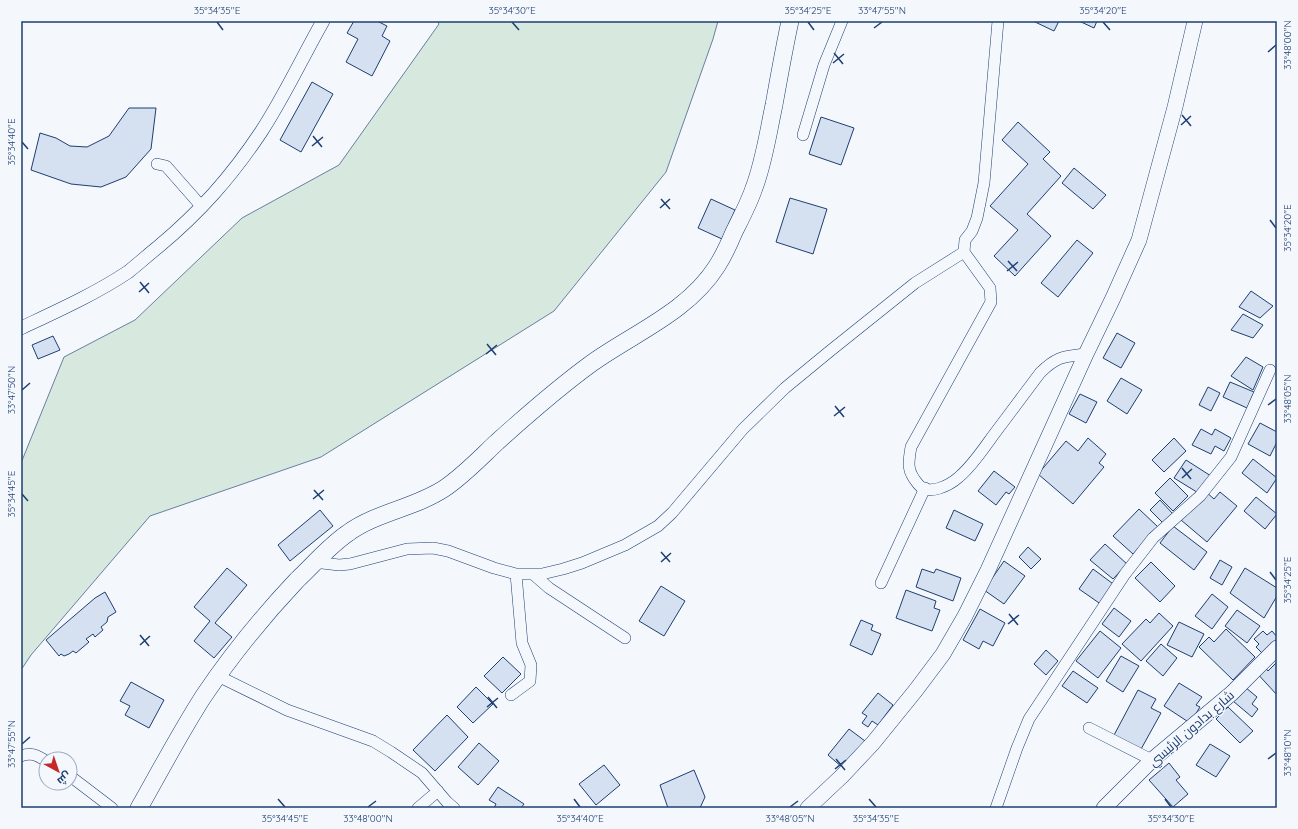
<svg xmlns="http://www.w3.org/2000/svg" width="1298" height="829" font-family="Quicksand,Cairo,sans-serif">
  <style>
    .green { fill: #d7e8df; stroke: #687fa3 }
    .building { fill: #d5e0f0; stroke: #1d3f73 }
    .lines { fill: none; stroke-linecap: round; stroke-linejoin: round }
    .minor-casing { stroke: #1d3f73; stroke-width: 12 }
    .tertiary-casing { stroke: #1d3f73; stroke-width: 14 }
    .secondary-casing { stroke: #1d3f73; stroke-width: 16 }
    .primary-casing { stroke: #1d3f73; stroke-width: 18 }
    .minor { stroke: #f4f7fb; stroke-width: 11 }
    .tertiary { stroke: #f4f7fb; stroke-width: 13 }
    .secondary { stroke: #f4f7fb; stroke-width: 15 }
    .primary { stroke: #f4f7fb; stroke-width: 17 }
    .ticks { fill: none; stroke: #1d3f73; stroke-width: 1.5 }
    .labels { text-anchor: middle; stroke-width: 3; stroke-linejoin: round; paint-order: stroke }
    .street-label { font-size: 13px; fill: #1d3f73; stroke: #f4f7fb }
    .neatline { fill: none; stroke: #1d3f73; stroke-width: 1.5 }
    .ticks-label { font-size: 10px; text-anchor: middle; fill: #1d3f73 }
  </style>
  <rect width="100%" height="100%" fill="#f4f7fb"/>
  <path class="green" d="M437 21H718L713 39 666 172 554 311 321 457 150 516 31 655 21 670V463L64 357 135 320 242 218 339 165 439 24Z"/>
  <path class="building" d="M354 21H377L387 26 382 36 390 41 372 76 346 62 358 39 347 33Z
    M1033 21H1059L1054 31Z
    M1079 21H1097L1094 28Z
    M312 82 333 94 301 152 280 140Z
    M129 108H156L151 149 126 177 101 187 71 184 31 170 40 133 56 138 70 146 87 147 109 136Z
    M821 117 854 128 841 165 809 154Z
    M1018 122 1050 152 1043 159 1061 176 1027 214 1051 236 1015 276 994 256 1018 230 990 206 1028 164 1002 140Z
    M1074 168 1106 195 1093 209 1062 183Z
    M790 198 827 209 813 254 776 242Z
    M711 199 735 210 722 239 698 228Z
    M1077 240 1093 253 1058 297 1041 283Z
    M1251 291 1273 306 1260 318 1239 307Z
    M1243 314 1263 325 1253 338 1231 330Z
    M1117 333 1135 343 1121 368 1103 358Z
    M53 336 60 350 38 359 32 345Z
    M1246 357 1263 367 1253 390 1231 376Z
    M1121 378 1142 390 1127 414 1107 401Z
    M1230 382 1254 392 1247 408 1223 397Z
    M1208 387 1220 393 1211 411 1199 405Z
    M1080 394 1097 402 1086 423 1069 414Z
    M1260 423 1277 432V442L1270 456 1248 444Z
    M1201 429 1212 435 1215 429 1231 438 1224 451 1215 446 1211 454 1192 445Z
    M1088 438 1106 454 1099 463 1104 467 1073 504 1038 474 1066 441 1078 451Z
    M1174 438 1186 451 1164 472 1152 460Z
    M1253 459 1277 478 1267 493 1242 473Z
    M1186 460 1211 476 1200 494 1174 478Z
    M994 471 1015 487 1009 494 1006 492 996 505 978 491Z
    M1170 478 1188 496 1173 511 1155 493Z
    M1205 491 1214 499 1220 492 1237 506 1207 542 1181 520Z
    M1256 497 1277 514 1265 529 1244 511Z
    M1160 500 1173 514 1164 524 1150 510Z
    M1139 509 1158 527 1133 554 1113 536Z
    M320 510 333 526 290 561 278 545Z
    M954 510 983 524 975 541 946 528Z
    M1173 526 1207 552 1194 570 1160 543Z
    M1105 544 1127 564 1113 579 1090 560Z
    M1028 547 1041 559 1031 569 1019 557Z
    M1220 560 1232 567 1222 585 1210 578Z
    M1004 561 1025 576 1004 604 984 590Z
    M1151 562 1175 586 1160 602 1135 578Z
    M227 568 247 585 215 623 232 637 214 658 194 641 210 621 194 607Z
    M1245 568 1277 588V596L1264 618 1230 593Z
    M922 569 934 573 936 569 961 578 953 601 916 587Z
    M1093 569 1116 586 1102 605 1079 589Z
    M661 586 685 601 664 636 639 621Z
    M906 590 936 601 934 608 940 610 932 631 896 618Z
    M105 592 116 612 108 617 107 622 101 627 103 630 95 637 93 634 86 639 89 642 76 653 73 651 69 654 64 656 61 654 59 656 46 640 95 598Z
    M1212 594 1228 607 1212 629 1195 616Z
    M1114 608 1131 621 1119 637 1102 624Z
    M980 609 1005 623 993 646 983 641 979 649 963 640Z
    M1237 610 1260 626 1247 643 1225 626Z
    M1159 613 1173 626 1141 661 1122 644 1146 619 1150 623Z
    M861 620 873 625 871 630 881 634 872 655 850 645Z
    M1179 622 1204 634 1192 657 1167 645Z
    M1226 629 1255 657 1233 680 1199 647 1209 637 1214 642Z
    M1100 631 1121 648 1098 678 1076 661Z
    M1263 631 1267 635 1272 631 1277 637V639L1262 653 1256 647 1259 644 1254 639Z
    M1161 644 1177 658 1163 676 1146 661Z
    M1046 650 1058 661 1046 675 1034 664Z
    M1121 656 1139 666 1123 692 1106 681Z
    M503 657 521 674 502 693 484 676Z
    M1277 662V695L1255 671 1262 664 1268 671Z
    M1073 671 1098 688 1087 703 1062 686Z
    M131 682 164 700 149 728 125 715 130 706 120 701Z
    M1179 683 1202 697 1196 705 1200 707 1190 723 1164 706Z
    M476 687 493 704 473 723 457 707Z
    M1245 687 1257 697 1252 704 1258 709 1252 717 1233 701Z
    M1138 690 1156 699 1151 708 1161 713 1140 751 1113 737Z
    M878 693 893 705 878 725 872 721 868 727 862 723 867 716 862 713Z
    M1228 707 1253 731 1240 743 1216 719Z
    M447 715 468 737 435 771 413 750Z
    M849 729 865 741 843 768 828 755Z
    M479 743 499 761 478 785 458 767Z
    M1210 744 1230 756 1216 777 1196 765Z
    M1169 763 1180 777 1176 780 1188 794 1173 807 1149 780Z
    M604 765 620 785 596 805 579 784Z
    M694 770 705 797 700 808H668L660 785Z
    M498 787 524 804 521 808H494L496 804 489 800Z"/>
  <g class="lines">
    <defs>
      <path id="minor" d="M998 21 984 183 977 218 972 231 965 240 964 252 990 288 991 302 911 447C908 464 907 471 918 484 928 497 950 485 959 477 972 466 982 451 992 437 1008 416 1024 394 1040 373 1057 356 1063 357 1086 354
        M803 135 824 65 842 21
        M157 164 166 166 202 207
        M314 562 339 565 350 564 407 549 433 548 448 551 494 568 516 574H542L563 569 582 563 625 545 658 526 672 513 743 429 785 388 830 351 915 283 964 252
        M533 574 549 588 625 638
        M881 583 925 488
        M218 676 287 710 373 741 391 752 422 773 447 802 454 808
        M511 695 530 681 531 665 522 643 516 574
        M1089 728 1152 760
        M21 756C31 752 37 755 46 761
        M70 776 112 808
        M418 808 438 791
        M996 808 1017 748 1029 719 1125 574 1153 538 1200 496 1231 457 1270 370"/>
      <path id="tertiary" d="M21 328C57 311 95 294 128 272 138 264 148 255 158 247 200 212 231 177 261 132 284 97 302 58 323 21"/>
      <path id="secondary" d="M808 808 842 776 873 743 916 690 943 654 965 616 988 570 1086 354 1113 298 1139 240 1175 107 1195 21
        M1104 808 1152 760 1232 693 1277 648"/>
      <path id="primary" d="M139 808C160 771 180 733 203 697 230 657 264 615 297 580 314 564 329 546 348 533 377 512 415 508 445 488 464 475 480 458 497 442 527 415 559 387 592 363 634 333 688 312 717 266 724 255 729 244 734 232 741 218 749 203 754 188 764 162 768 133 774 105 779 77 784 49 790 21"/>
    </defs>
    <use href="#minor" class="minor-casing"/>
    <use href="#tertiary" class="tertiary-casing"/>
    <use href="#secondary" class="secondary-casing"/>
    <use href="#primary" class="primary-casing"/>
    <use href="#minor" class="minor"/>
    <use href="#tertiary" class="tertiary"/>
    <use href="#secondary" class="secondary"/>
    <use href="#primary" class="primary"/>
  </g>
  <path class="ticks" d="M217 22 223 30M512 22 519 30M808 22 814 30M1103 22 1110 30M874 28 882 22M1268 52 1276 45M834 53 843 64M833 63 844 54M1182 115 1191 126M1181 125 1191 116M313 136 322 147M22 142 28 149M312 146 323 137M661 199 670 209M660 208 670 199M1270 220 1276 228M1008 261 1017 271M1007 271 1018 262M140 282 149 293M139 292 149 283M487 344 496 355M486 354 497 345M22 390 30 383M1268 405 1276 399M835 406 844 417M834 416 845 407M1182 468 1191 479M1182 478 1192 469M314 490 323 500M22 494 28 501M313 499 324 490M661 552 670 562M661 562 671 553M1270 572 1276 580M1009 614 1018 625M1008 624 1019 615M140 635 149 646M140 645 150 636M488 697 497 708M487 707 498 698M22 744 30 737M836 759 845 770M1268 759 1276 753M835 769 846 760M278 799 285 807M574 799 580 807M869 799 876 807M1165 799 1171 807M368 807 376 801M790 807 798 801"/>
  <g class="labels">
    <g class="street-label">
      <text transform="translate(1191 728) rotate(-41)" y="5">شارع بدادون الرئيسي</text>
    </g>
  </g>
  <rect width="1298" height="829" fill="none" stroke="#f4f7fb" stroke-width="44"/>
  <g transform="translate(58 771) rotate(140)"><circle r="19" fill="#f4f7fb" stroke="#9eadc5"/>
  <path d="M0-3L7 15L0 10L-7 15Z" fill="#c62828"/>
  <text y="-6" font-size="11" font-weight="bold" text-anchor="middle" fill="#1d3f73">ش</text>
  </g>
  <rect x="22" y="22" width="1254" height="785" class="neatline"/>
  <g class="ticks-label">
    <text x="217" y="14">35°34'35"E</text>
    <text x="512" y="14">35°34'30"E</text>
    <text x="808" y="14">35°34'25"E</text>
    <text x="882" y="14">33°47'55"N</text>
    <text x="1103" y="14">35°34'20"E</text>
    <text transform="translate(1287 45) rotate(-90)" y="4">33°48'00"N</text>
    <text transform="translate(11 142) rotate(-90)" y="4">35°34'40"E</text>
    <text transform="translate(1287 228) rotate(-90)" y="4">35°34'20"E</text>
    <text transform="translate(11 390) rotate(-90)" y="4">33°47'50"N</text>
    <text transform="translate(1287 399) rotate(-90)" y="4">33°48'05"N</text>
    <text transform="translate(11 494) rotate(-90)" y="4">35°34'45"E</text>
    <text transform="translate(1287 580) rotate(-90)" y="4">35°34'25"E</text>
    <text transform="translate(11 744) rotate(-90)" y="4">33°47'55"N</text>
    <text transform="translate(1287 753) rotate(-90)" y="4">33°48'10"N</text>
    <text x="285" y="822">35°34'45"E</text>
    <text x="368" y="822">33°48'00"N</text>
    <text x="580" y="822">35°34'40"E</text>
    <text x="790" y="822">33°48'05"N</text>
    <text x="876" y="822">35°34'35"E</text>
    <text x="1171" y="822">35°34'30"E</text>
  </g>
</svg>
